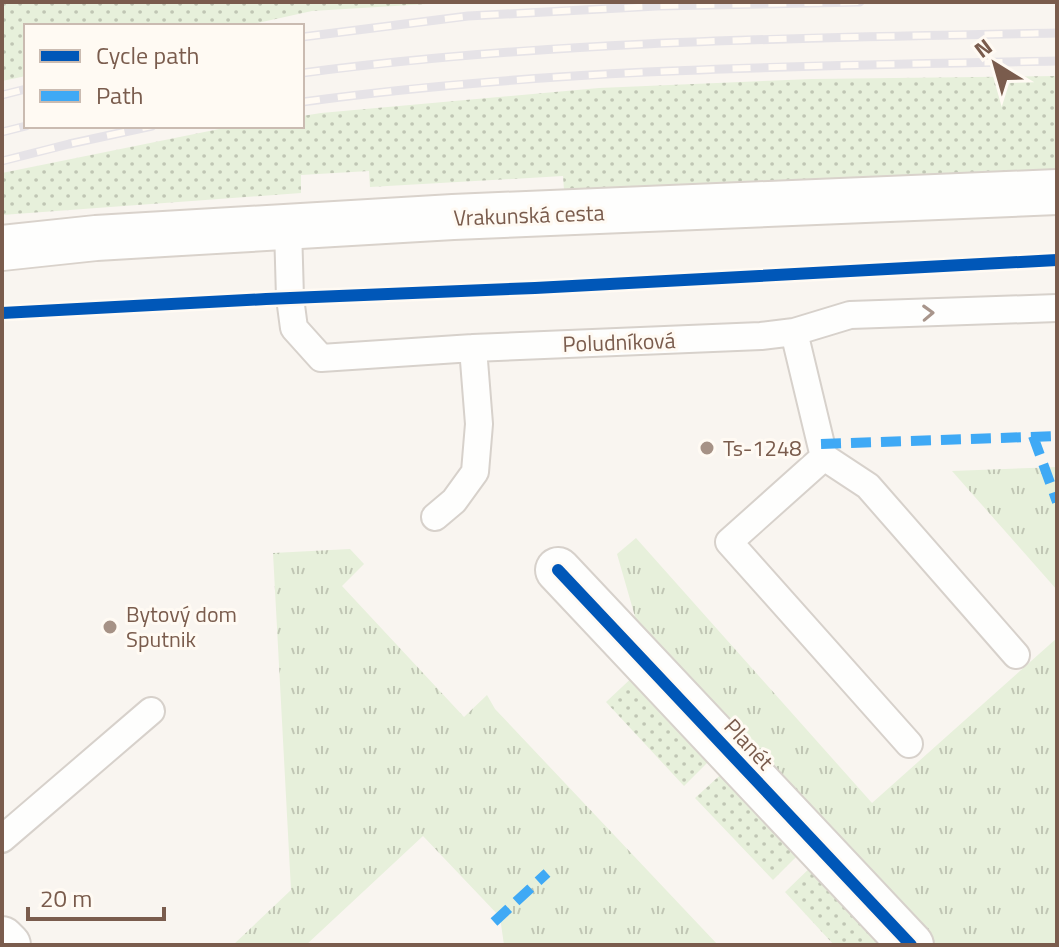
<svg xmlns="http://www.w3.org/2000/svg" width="1059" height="947" font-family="'Titillium Web',sans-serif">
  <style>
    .grass { fill: url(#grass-dots) }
    .park { fill: url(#park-tufts) }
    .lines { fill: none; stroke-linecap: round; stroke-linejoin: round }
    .lane-casing { stroke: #d7d1cb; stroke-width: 30 }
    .street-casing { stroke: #d7d1cb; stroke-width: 48 }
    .secondary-casing { stroke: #d9d2cb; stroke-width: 48 }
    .lane { stroke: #fefefd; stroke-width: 26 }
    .street { stroke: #fefefd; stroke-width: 44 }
    .secondary { stroke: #fefefd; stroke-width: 44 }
    .rail-casing { stroke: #e6e3e7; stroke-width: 9 }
    .rail { stroke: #fffaf3; stroke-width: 6; stroke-dasharray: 18; stroke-linecap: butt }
    .quiet { stroke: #3fa9f5; stroke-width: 10; stroke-dasharray: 20 10; stroke-linecap: butt }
    .cycleway-casing { stroke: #fffaf3; stroke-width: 17 }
    .cycleway { stroke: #0057b8; stroke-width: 12 }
    .oneway { stroke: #a8958b }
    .poi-dot { fill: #a69286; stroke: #fffaf3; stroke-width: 3 }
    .labels { text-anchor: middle; stroke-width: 6; stroke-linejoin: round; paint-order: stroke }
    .street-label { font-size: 22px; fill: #7a5c4d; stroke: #fffaf3 }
    .poi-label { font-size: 22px; fill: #7a5c4d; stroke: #fffaf3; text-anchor: start }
  </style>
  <defs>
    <pattern id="grass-dots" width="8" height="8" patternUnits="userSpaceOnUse" patternTransform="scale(2)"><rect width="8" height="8" fill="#e7f0db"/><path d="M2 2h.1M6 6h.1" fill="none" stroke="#c0c6b4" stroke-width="1.8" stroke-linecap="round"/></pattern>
    <pattern id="park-tufts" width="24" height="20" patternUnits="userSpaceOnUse" patternTransform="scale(2)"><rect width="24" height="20" fill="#e7f0db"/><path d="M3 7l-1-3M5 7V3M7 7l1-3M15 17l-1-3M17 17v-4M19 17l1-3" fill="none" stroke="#c0c6b4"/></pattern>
  </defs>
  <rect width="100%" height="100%" fill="#f9f5f0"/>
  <path class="grass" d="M2 2H460L312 11 244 26H26V76L2 81Z
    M1057 76V169L564 190 563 176 370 187 369 171 301 175V193L2 215V173L234 126H302V116L321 113 599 88 812 79Z
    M638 672 715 755 684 786 606 702Z
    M728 768 805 848 773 880 695 798Z
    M816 862 893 945H834L785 892Z"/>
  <path class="park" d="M1057 467V590L952 471Z
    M636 538 872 803 1057 638V945H930L642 641 617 554Z
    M350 549 364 564 342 586 464 717 487 695 495 709 718 945H504L500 917 423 836 306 945H233L291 890 273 553Z"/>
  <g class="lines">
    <defs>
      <path id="lane" d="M288 227 290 298 294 328 321 358 473 348 761 336 794 332 850 315 1057 308
        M794 332 824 457 729 542 909 744
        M824 457 868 486 1016 655
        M435 517 454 501 475 472 479 424 473 348
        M2 839 151 711"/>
      <path id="street" d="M558 570 911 945
        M2 939 8 945"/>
      <path id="secondary" d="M2 248 96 238 453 217 1057 192"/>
    </defs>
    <use href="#lane" class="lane-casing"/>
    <use href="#street" class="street-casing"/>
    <use href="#secondary" class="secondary-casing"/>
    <use href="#lane" class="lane"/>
    <use href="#street" class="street"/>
    <use href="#secondary" class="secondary"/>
    <defs>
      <path id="rail" d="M302 37 468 16 657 6 860 2
        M302 73C553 40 805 38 1057 33
        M2 95 26 89
        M302 102C552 68 805 66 1057 61
        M2 132 26 126
        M2 161 69 144 152 126"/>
    </defs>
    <use href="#rail" class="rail-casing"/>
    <use href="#rail" class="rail"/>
    <path class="quiet" d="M1033 436 1057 502
      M821 444 1057 436
      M494 922 547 873"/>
    <defs>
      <path id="cycleway" d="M2 313 266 299 535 288 1057 260
        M558 570 911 945"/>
    </defs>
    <use href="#cycleway" class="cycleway-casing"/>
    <use href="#cycleway" class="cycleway"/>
  </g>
  <defs><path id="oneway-chevron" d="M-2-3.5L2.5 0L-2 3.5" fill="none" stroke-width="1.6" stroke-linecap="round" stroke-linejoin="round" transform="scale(2)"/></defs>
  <use class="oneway" href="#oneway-chevron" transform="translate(928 313) rotate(-2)"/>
  <g class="poi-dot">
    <circle cx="707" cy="448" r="8"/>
    <circle cx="110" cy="627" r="8"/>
  </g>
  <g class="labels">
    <g class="street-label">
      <text transform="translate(529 215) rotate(-2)" y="8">Vrakunská cesta</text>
      <text transform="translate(619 342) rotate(-2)" y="8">Poludníková</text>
      <text transform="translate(749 744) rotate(47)" y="8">Planét</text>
    </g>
    <g class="poi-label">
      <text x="723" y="456">Ts-1248</text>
      <text x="126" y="622">Bytový dom<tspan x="126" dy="25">Sputnik</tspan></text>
    </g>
  </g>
  <rect width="1059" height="947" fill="none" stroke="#7a5c4d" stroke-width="8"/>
  <rect x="24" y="24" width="280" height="104" fill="#fffaf3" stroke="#cabbb1" stroke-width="2"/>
  <rect x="40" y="50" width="40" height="12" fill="#0057b8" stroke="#cabbb1" stroke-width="2"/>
  <text x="96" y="64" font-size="24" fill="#7a5c4d">Cycle path</text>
  <rect x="40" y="90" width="40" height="12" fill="#3fa9f5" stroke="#cabbb1" stroke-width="2"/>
  <text x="96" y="104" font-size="24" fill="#7a5c4d">Path</text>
  <g transform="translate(995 64) rotate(323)" stroke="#fffaf3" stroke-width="6" paint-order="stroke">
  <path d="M0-6L14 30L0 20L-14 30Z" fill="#7a5c4d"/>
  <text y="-12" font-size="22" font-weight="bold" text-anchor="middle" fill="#7a5c4d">N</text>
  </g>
  <path d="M28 907v12h136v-12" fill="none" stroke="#7a5c4d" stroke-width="4"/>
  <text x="40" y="907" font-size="24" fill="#7a5c4d" stroke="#fffaf3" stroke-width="6" paint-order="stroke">20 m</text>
</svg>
